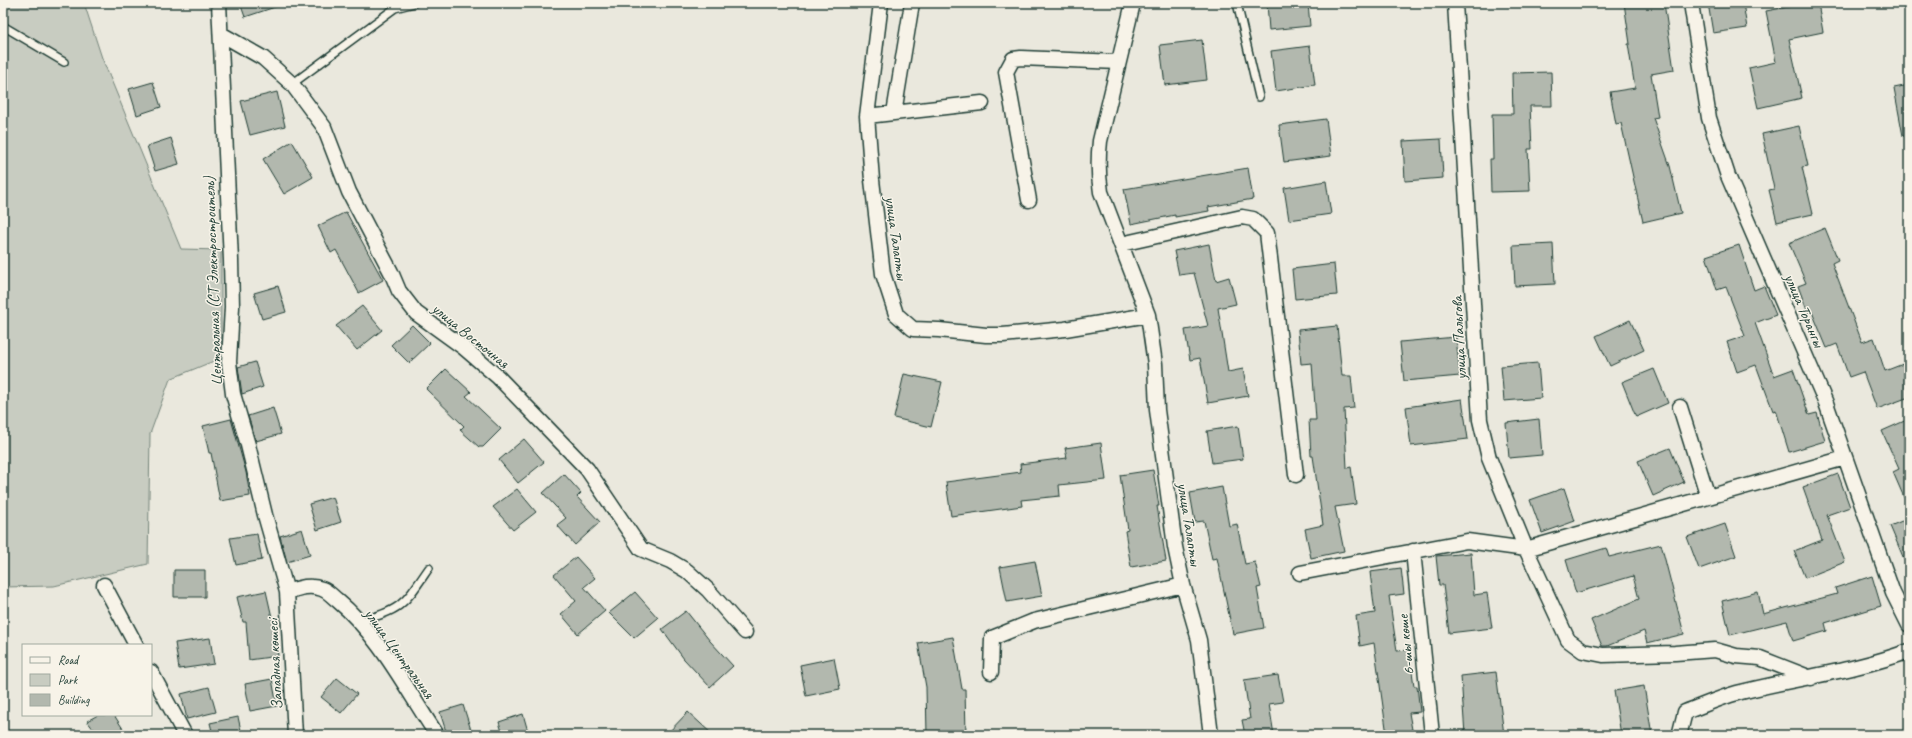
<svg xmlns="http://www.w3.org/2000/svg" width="1912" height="738" font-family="Caveat,sans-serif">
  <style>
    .green { fill: #c8ccc1; stroke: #74847a }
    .building { fill: #b2b8ae; stroke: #1f3d34 }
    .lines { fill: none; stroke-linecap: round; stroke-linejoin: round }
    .service-casing { stroke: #1f3d34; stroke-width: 10 }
    .minor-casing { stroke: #1f3d34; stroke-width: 17 }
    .service { stroke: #f7f3e8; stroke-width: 7 }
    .minor { stroke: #f7f3e8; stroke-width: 14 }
    .labels { text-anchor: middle; stroke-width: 3; stroke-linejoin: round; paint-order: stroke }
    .street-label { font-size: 16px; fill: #1f3d34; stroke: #f7f3e8 }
  </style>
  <rect width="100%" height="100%" fill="#eae8dd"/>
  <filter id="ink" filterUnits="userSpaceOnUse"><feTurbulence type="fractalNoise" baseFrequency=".025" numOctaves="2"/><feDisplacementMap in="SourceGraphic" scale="8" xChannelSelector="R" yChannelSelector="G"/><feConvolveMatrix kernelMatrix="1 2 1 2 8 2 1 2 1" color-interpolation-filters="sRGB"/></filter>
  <g filter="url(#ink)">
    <path class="green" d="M3 3H84L102 58 181 249 221 250V358L170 379 150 434 148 564 54 586 3 587Z"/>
    <path class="building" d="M240 3H280L281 5 245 17Z
      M1267 3H1308L1310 26 1269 30Z
      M1624 3H1664L1674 70 1651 74 1658 117 1653 118 1670 166 1681 213 1643 222 1621 123 1616 124 1610 92 1635 88 1628 44H1630Z
      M1708 3H1743L1747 28 1713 33Z
      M1810 3H1818L1823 32 1789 39 1802 98 1758 108 1749 68 1776 62 1766 11Z
      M1202 40 1207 80 1165 85 1160 45Z
      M1310 46 1315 85 1276 91 1271 51Z
      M1551 72 1552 106H1530L1532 149H1528L1530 191 1491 192 1490 159H1493L1492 114H1513L1512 73Z
      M153 82 161 107 137 115 129 89Z
      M1909 85V136H1903L1894 88Z
      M277 92 285 126 250 135 241 101Z
      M1326 119 1331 156 1284 162 1279 125Z
      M1799 126 1808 166 1802 167 1813 214 1777 222 1769 190 1774 189 1762 134Z
      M171 138 179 164 155 171 147 146Z
      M1441 139 1443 178 1405 181 1403 141Z
      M292 141 313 177 284 194 263 159Z
      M1248 168 1253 199 1208 207 1209 211 1175 217V215L1131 224 1124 189Z
      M1326 181 1331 214 1289 220 1284 188Z
      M346 212 383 280 359 293 336 250 331 253 318 226Z
      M1825 228 1838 260 1832 263 1862 342 1874 338 1885 371 1903 364 1909 379V397L1877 409 1863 372 1849 377 1837 344 1827 348 1812 312 1808 313 1798 286 1806 283 1789 243Z
      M1209 244 1216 281 1229 277 1236 304 1218 308 1228 372 1243 369 1248 396 1208 403 1200 358 1190 360 1185 330 1208 326 1194 273 1179 275 1174 251Z
      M1553 244 1555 284 1515 286 1513 246Z
      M1739 245 1754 290 1764 286 1776 315 1755 323 1774 376 1793 369 1809 415 1817 413 1825 441 1789 452 1776 410 1773 411 1756 365 1737 372 1727 342 1745 336 1726 287 1717 290 1706 256Z
      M1334 264 1337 295 1295 299 1292 269Z
      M278 286 286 312 262 319 254 293Z
      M362 306 382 330 357 350 336 326Z
      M1630 320 1644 350 1610 366 1596 336Z
      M412 325 430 343 409 363 391 345Z
      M1337 326 1342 376H1351L1354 408 1344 409 1347 468 1351 467 1356 504 1335 507 1344 551 1311 558 1305 529 1323 525 1313 456H1311L1309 420H1316L1312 363 1301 364 1298 330Z
      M1456 337 1460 376 1404 381 1400 342Z
      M255 362 263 387 242 394 238 367Z
      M1538 363 1541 398 1504 401 1501 366Z
      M446 369 471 392 466 396 501 429 483 447H479L460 430 464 426 426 389Z
      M1654 369 1668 403 1636 417 1622 382Z
      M904 374 942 382 931 427 894 418Z
      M1462 399 1468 439 1411 446 1406 407Z
      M273 408 281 434 256 441 248 416Z
      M231 419 246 472 250 496 220 501 211 453H209L203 426Z
      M1539 419 1542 455 1509 458 1506 423Z
      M1909 419V509L1893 472 1899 469 1882 431Z
      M1238 426 1243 459 1212 463 1207 431Z
      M524 439 544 462 518 483 499 460Z
      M1101 443 1106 480 1059 485 1060 496 1021 500 1022 506 951 516 946 482 1021 472 1020 464 1067 458 1065 448Z
      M1670 448 1684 482 1653 496 1638 461Z
      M1153 470 1159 506H1157L1166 561 1131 567 1125 531 1128 530 1120 475Z
      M564 474 581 493 577 497 600 522 575 545 557 525 566 518 543 493Z
      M1838 474 1850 507 1827 515 1845 562 1805 578 1794 551 1822 540 1803 487Z
      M1222 487 1229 526 1237 524 1245 564 1255 562 1261 587 1257 588 1264 628 1233 634 1217 558 1212 559 1204 521 1195 522 1190 493Z
      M1564 488 1575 521 1542 533 1530 500Z
      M517 489 536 512 513 530 493 507Z
      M333 497 341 522 317 530 309 504Z
      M1909 518V571L1890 526Z
      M1725 524 1736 556 1699 569 1687 537Z
      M302 529 310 555 287 562 280 536Z
      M257 534 262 560 236 565 230 538Z
      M1661 544 1684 634 1647 643 1644 631 1607 646H1602L1591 620 1639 599 1633 576 1576 593 1566 560 1606 548 1609 557Z
      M1471 553 1474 595 1487 593 1492 628 1449 633 1443 585H1439L1436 556Z
      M576 557 595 578 584 587 605 611 578 634 561 614 576 601 554 575Z
      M1035 561 1042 596 1007 602 1000 567Z
      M1401 568 1404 594 1389 596 1397 651 1409 650 1414 686H1417L1420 712 1409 713 1413 735H1387L1374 643 1360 646 1356 616 1375 613 1370 572Z
      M174 570H205V597H174Z
      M1872 576 1881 606 1825 623 1827 631 1793 641 1787 621 1730 635 1722 601 1758 592 1763 614 1837 594 1835 588Z
      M266 591 276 635 278 656 249 660 246 622H243L237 597Z
      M635 592 658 618 634 638 609 613Z
      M686 611 710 641 733 666 710 687 684 659 662 629Z
      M953 637 962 689H965L966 735H927L926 687 918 643Z
      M210 638 214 664 179 669 175 643Z
      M834 658 840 689 806 696 800 665Z
      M1496 672 1504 735H1465L1461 676Z
      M1278 675 1283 702 1269 704 1274 735H1245L1242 720 1250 719 1244 680Z
      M337 678 357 694 341 713 321 697Z
      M272 679 277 706 250 711 245 684Z
      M1644 686 1652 735H1621L1614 691Z
      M209 687 216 712 187 719 181 694Z
      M463 705 471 730 456 735H447L440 712Z
      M688 712 713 735H666Z
      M523 714 529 735H503L499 722Z
      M98 715H114L127 735H98L87 721Z
      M238 717 242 735H213L210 723Z"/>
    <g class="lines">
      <defs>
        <path id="service" d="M1237 3 1259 97
          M3 26 64 62
          M292 84 395 8 414 3
          M359 621C402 611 405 603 429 568"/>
        <path id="minor" d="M219 3 231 260 232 307 229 362 233 394 248 445 265 515 287 592 295 735
          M881 3 867 116 872 180 883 274 896 314 913 329 939 330 986 335H1003L1065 329 1148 315
          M1133 3 1100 141C1098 158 1098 174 1101 192L1148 315 1155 364 1157 410 1175 547 1183 585 1199 640 1211 735
          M1691 3 1709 118 1728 176 1826 403 1893 593 1909 625
          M221 34 263 58 292 84 324 127 349 192 391 272 399 291 416 313 463 347 498 377 587 469 641 549 670 561 687 571 708 590 745 632
          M894 113 912 3
          M867 116 982 103
          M1029 200 1006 72 1013 59 1021 58 1118 62
          M1121 244 1242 217 1253 219 1267 233 1296 475
          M1680 407 1708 497
          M1413 551 1432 735
          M1300 573 1467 541 1526 549 1489 458 1480 420 1455 3
          M104 585 136 645
          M287 592C299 588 310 584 322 589 328 591 332 596 337 600 380 636 406 689 437 735
          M151 672 185 735
          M991 672 992 638 1034 621 1183 585
          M1811 678 1760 658 1736 656 1715 650 1675 653 1603 655 1583 651 1568 640 1526 549 1845 458
          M1681 735 1680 732 1685 712C1702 706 1719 698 1737 693 1794 678 1853 672 1909 651"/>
      </defs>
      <use href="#service" class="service-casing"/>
      <use href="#minor" class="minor-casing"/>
      <use href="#service" class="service"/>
      <use href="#minor" class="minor"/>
    </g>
  </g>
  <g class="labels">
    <g class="street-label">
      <text transform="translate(897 238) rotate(82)" y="6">улица Талапты</text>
      <text transform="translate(212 281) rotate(-92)" y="6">Центральная (СТ Электростроитель)</text>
      <text transform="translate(1805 310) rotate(67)" y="6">улица Торангы</text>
      <text transform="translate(471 335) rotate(39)" y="6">улица Восточная</text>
      <text transform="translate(1458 338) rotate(-93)" y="6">улица Пальгова</text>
      <text transform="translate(1190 524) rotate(81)" y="6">улица Талапты</text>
      <text transform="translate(1405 645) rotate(-96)" y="6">6-шы көше</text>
      <text transform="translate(400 653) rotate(54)" y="6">улица Центральная</text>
      <text transform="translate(274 664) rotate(-93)" y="6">Западная көшесі</text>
    </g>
  </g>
  <rect width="1912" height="738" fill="none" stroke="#f7f3e8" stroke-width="16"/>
  <rect x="8" y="8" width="1896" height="722" fill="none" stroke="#1f3d34" stroke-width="1.5" filter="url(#ink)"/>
  <rect x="22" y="644" width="130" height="72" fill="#f7f3e8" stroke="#a1aaa0"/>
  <rect x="30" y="657" width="20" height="6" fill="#f7f3e8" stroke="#a1aaa0"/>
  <text x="58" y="664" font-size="12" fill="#1f3d34">Road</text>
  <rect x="30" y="674" width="20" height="12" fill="#c8ccc1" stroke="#a1aaa0"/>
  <text x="58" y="684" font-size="12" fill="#1f3d34">Park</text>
  <rect x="30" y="694" width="20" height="12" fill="#b2b8ae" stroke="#a1aaa0"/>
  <text x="58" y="704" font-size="12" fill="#1f3d34">Building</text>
</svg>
